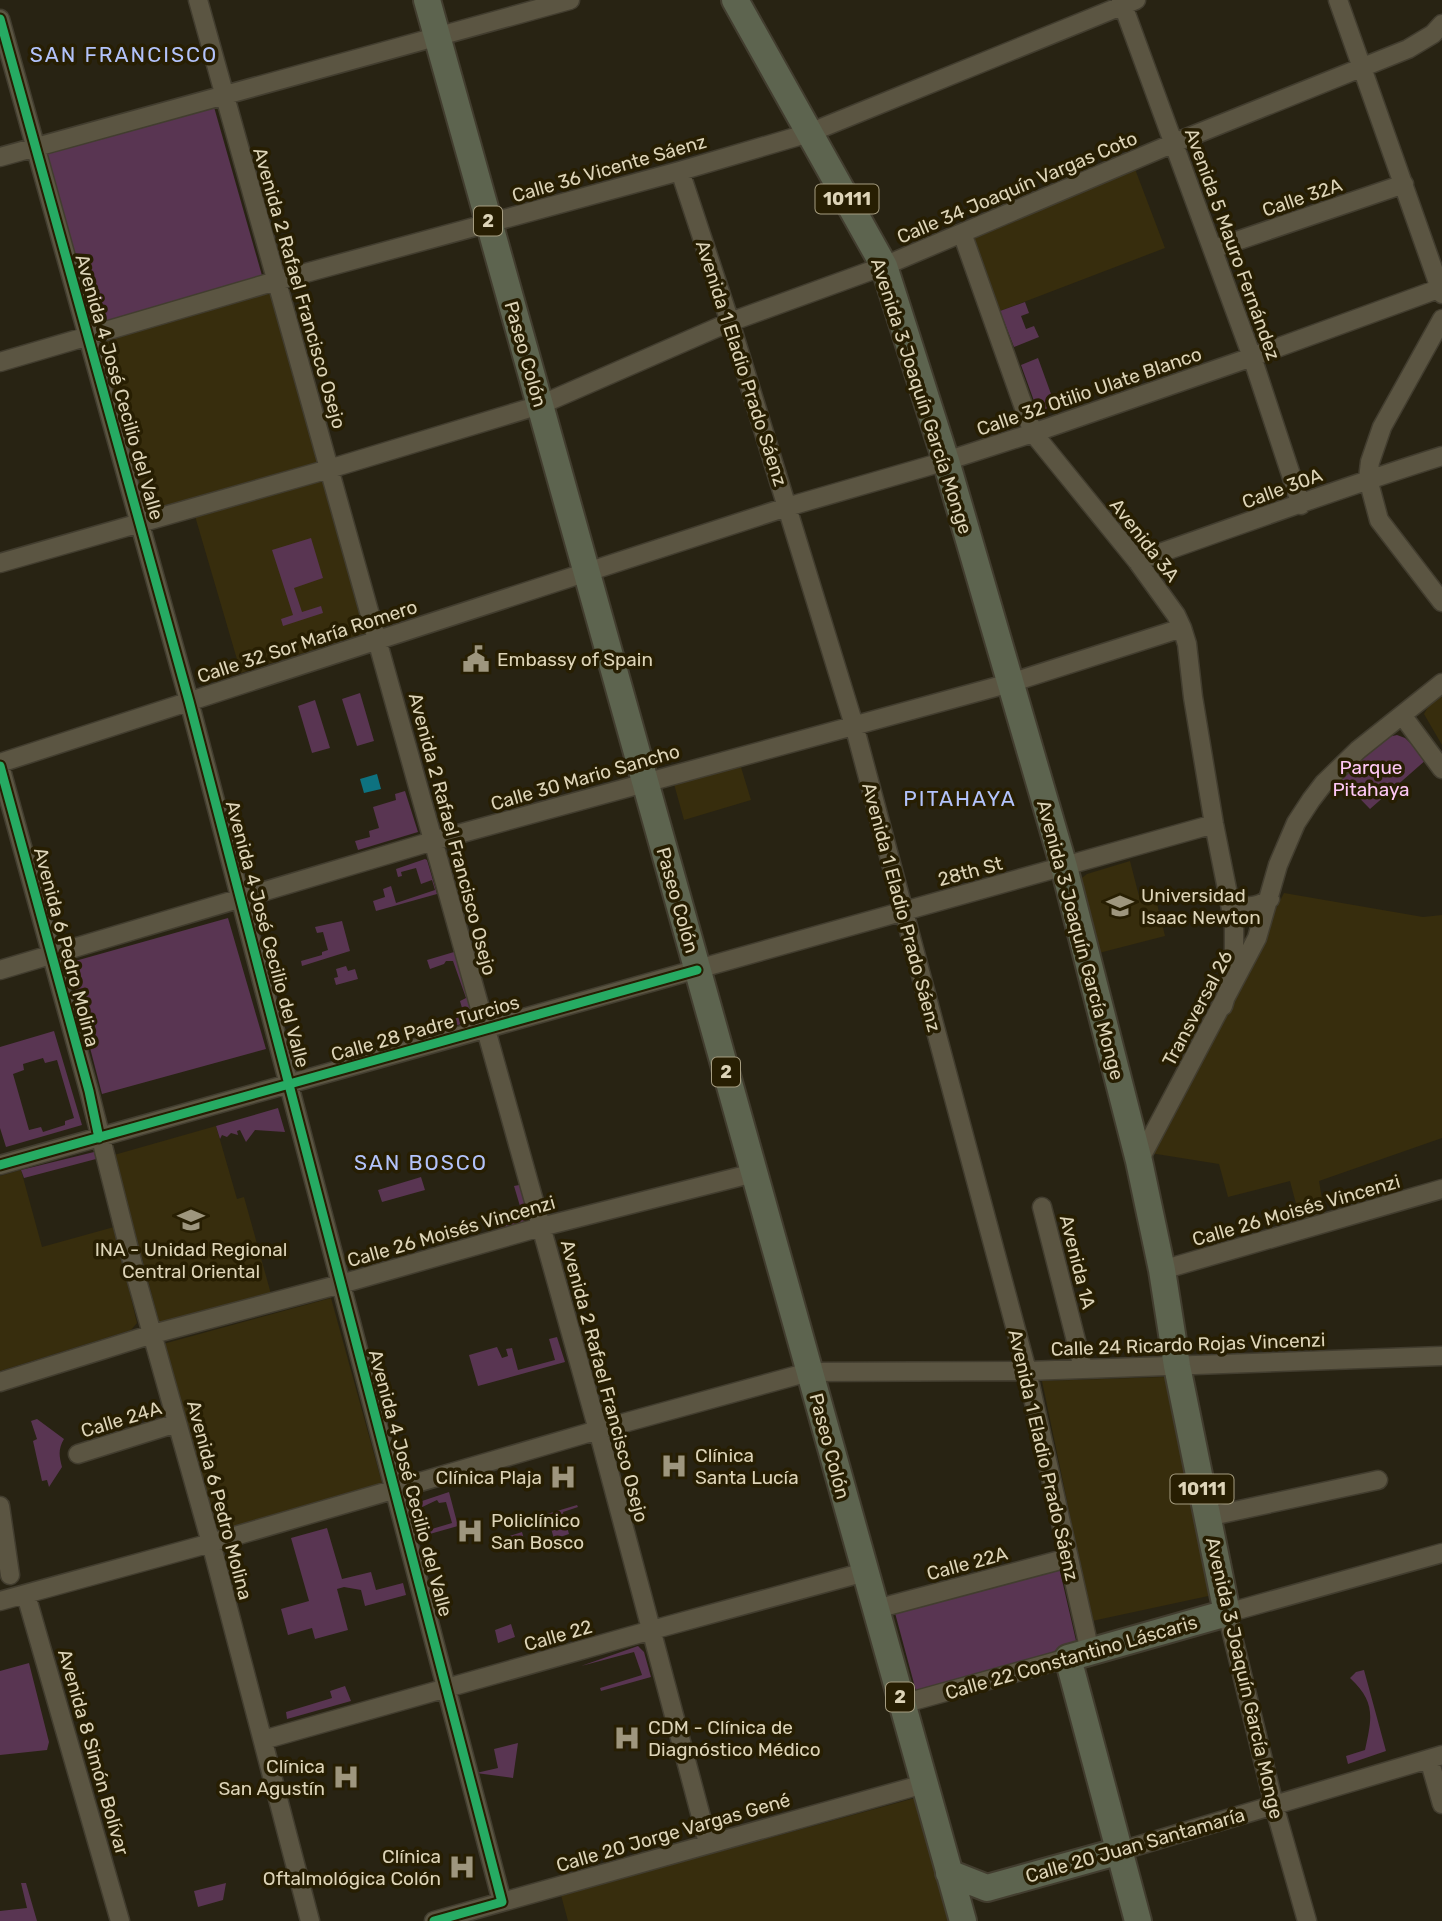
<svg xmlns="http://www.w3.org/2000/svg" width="1442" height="1921" font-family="Rubik,sans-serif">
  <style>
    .built { fill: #372d0d }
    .green { fill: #593552; fill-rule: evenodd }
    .water { fill: #0e7280 }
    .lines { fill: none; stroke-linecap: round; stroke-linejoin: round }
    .minor-casing { stroke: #423d2f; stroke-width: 21 }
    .highway-casing { stroke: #423d2f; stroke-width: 30 }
    .minor { stroke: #5b5542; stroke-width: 18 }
    .highway { stroke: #5d644f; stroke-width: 26 }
    .cycleway-casing { stroke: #271e02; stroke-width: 13 }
    .cycleway { stroke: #26ab63; stroke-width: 9 }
    .labels { text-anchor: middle; stroke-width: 7; stroke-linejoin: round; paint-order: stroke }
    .shield { fill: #271e02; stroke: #a69d81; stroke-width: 2 }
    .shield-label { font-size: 18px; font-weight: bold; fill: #ddd4b8 }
    .street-label { font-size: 19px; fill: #ddd4b8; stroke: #271e02 }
    .poi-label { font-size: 19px; fill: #ddd4b8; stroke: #271e02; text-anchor: start }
    .park-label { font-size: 19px; fill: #fec7f5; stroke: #271e02 }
    .neighbourhood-label { font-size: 21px; letter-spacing: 2px; fill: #b3c3fb; stroke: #271e02 }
  </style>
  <rect width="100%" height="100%" fill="#282313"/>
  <path class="built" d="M1135 169 1165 248 1000 311 972 236Z
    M273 291 324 466 149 518 99 342Z
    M325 478 369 632 241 673 195 516Z
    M1442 692V745L1424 714 1433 698Z
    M740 764 751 800 684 820 674 784Z
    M1130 861 1140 900 1155 896 1165 936 1095 954 1079 880 1087 874Z
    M1284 893 1423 917 1442 915V1138L1319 1181 1325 1217 1301 1223 1290 1181 1228 1197 1219 1164 1150 1153Z
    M216 1126 237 1199 244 1197 271 1294 160 1325 114 1155Z
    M21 1170 42 1247 114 1227 137 1323 131 1330 0 1371V1176Z
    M331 1298 382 1483 214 1534 163 1344Z
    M1165 1377 1213 1595 1092 1621 1042 1381Z
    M915 1798 949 1921H568L561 1895Z"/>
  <path class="green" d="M214 107 263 279 93 327 44 154Z
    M1025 302 1029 313 1021 316 1026 329 1034 326 1039 337 1014 347 1000 311Z
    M1038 358 1055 405 1038 412 1021 365Z
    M311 538 323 578 294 588 302 612 321 606 323 613 283 626 281 619 293 615 272 550Z
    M360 693 374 741 357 746 342 699Z
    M315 700 330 748 312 753 298 706Z
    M1397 735 1405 738 1427 759 1370 809 1339 777 1388 737Z
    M405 791 418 832 358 850 355 841 370 837 369 831 379 828 373 807 396 800 395 794Z
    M425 859 427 860 437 894 376 911 373 901 385 897 383 889 391 886 396 903 435 890 432 880 421 884 416 868 401 872 402 876 398 877 396 869Z
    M228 918 266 1049 102 1094 68 963Z
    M342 921 350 951 302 966 301 961 322 955V952L328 950 323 932 317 933 315 927Z
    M454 952 475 1020 434 1032 433 1028 464 1015 460 1001 466 998 453 961H446L444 964 430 969 427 960Z
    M346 966 348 971 355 969 358 979 336 985 334 978 338 977 336 969Z
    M54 1031 82 1125 6 1147 0 1128V1047ZM43 1058 45 1063 57 1060 74 1118 65 1121V1125L43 1132 41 1127 29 1130 13 1074 24 1070 23 1064Z
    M278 1108 285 1132 255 1130 246 1142 240 1130 237 1131 238 1135 231 1133 227 1137 222 1135 220 1139 216 1126Z
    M94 1152 96 1159 24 1178 21 1170Z
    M421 1177 425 1190 382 1202 378 1190Z
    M519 1185 530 1220 498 1230 497 1227 520 1221 522 1213 514 1186Z
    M557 1337 565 1362 478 1386 469 1355 497 1347 502 1358 508 1356 506 1349 512 1348 518 1370 555 1360 549 1339Z
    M37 1419 64 1439C58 1449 59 1456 62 1467L49 1487 47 1480 42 1481 33 1441 37 1439 31 1421Z
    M449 1492 458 1526 419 1537 412 1509 413 1504ZM437 1500 439 1503 446 1502 452 1523 425 1531 418 1509Z
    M577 1505 578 1507 563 1512 569 1534 554 1539 547 1514Z
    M327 1528 342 1579 371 1572 376 1590 403 1583 406 1595 365 1606 361 1590 344 1587 337 1589 348 1630 315 1639 312 1628 288 1635 281 1609 309 1601 291 1538Z
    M522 1532 526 1546 504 1552 500 1539Z
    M1059 1567 1077 1645 916 1691 895 1613Z
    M511 1624 515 1637 498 1643 495 1630Z
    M638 1646 644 1652 651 1677 601 1691 600 1688 642 1675 634 1652 581 1666Z
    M29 1663 49 1742 47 1750 0 1755V1671Z
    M1364 1670 1386 1751 1348 1764 1346 1756 1365 1750C1372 1718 1376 1702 1350 1678L1356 1672Z
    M345 1686 351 1701 287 1719 286 1712 332 1698 330 1691Z
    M518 1743 513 1778 476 1773 498 1768 494 1749Z
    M21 1883H26L37 1921H0V1911L27 1908Z
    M226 1883 223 1900 198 1907 194 1891Z"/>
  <path class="water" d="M377 774 381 789 364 793 360 779Z"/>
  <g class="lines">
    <defs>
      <path id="minor" d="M198 0 598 1430 708 1843
        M1121 0 1252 357 1301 505
        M1338 0 1442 294
        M0 19 189 701 502 1902
        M0 157 570 0
        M680 171 730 322 854 725 1027 1371 1090 1652
        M962 233 1033 433 1137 561 1176 615 1182 628 1187 644 1193 697 1214 824 1234 924V952L1231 979 1223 1006
        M1213 249 1404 184
        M1442 319 1382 427 1370 462 1368 479 1379 520 1442 602
        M0 362 276 281 680 171 809 133 1136 0
        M1137 561C1238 526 1339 488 1442 456
        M0 563 329 469 540 405 730 322 884 266 1174 143 1408 49 1433 34 1442 24
        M1402 715 1442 769
        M0 763 787 507 946 461 1033 433 1252 357 1441 288
        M0 766 89 1091 136 1277 211 1543 310 1921
        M1229 897C1243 909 1254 909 1270 899
        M0 970 433 841 1010 683 1182 628
        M1139 1161 1257 938 1278 865 1296 823 1311 800 1324 783 1358 750 1442 683
        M0 1165 1214 824
        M1042 1207 1083 1368
        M1162 1270 1442 1189
        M0 1382 153 1334 341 1284 541 1227 754 1173
        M78 1454 177 1423
        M0 1506 10 1575
        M1207 1517 1378 1480
        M26 1595 120 1921
        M0 1601 211 1543 598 1430 809 1372 1027 1371 1442 1356
        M876 1609 1068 1558
        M902 1704 1068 1658
        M263 1740 652 1630 865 1572
        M1429 1759 1442 1804
        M1120 1851 1442 1755
        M434 1921 924 1784
        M1307 1921 1274 1805 1227 1613 1442 1553"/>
      <path id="highway" d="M427 0 963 1921
        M735 0 884 266 946 461 1064 867 1139 1161 1162 1270 1177 1366 1227 1613 1068 1658 1138 1921
        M949 1873 987 1888 1120 1851"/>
    </defs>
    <use href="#minor" class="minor-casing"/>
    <use href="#highway" class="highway-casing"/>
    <use href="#minor" class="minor"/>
    <use href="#highway" class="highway"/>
    <defs>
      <path id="cycleway" d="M0 19 189 701 502 1902 434 1921
        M0 766 89 1091 99 1138
        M0 1165 697 970"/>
    </defs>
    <use href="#cycleway" class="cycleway-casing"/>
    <use href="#cycleway" class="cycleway"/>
  </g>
  <defs>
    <symbol id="civic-bare" viewBox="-9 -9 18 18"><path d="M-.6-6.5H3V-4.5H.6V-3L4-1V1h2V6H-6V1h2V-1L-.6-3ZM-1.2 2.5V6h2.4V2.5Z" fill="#9e967e" stroke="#271e02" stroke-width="2.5" paint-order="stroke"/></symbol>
    <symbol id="university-bare" viewBox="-9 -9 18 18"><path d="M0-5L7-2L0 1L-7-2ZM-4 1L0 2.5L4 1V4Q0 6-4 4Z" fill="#9e967e" stroke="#271e02" stroke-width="2.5" paint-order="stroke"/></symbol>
    <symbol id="hospital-bare" viewBox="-9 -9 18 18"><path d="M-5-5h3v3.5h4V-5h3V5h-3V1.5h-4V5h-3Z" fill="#9e967e" stroke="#271e02" stroke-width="2.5" paint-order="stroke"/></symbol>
  </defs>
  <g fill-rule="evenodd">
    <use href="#civic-bare" x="457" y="640" width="38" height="38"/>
    <use href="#university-bare" x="1101" y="887" width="38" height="38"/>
    <use href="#university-bare" x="172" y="1201" width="38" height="38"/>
    <use href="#hospital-bare" x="655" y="1447" width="38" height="38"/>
    <use href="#hospital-bare" x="544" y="1458" width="38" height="38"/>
    <use href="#hospital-bare" x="451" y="1512" width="38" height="38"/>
    <use href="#hospital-bare" x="608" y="1719" width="38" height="38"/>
    <use href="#hospital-bare" x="327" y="1758" width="38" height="38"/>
    <use href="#hospital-bare" x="443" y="1848" width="38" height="38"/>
  </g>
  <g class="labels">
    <g class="shield">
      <rect x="815.5" y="184.5" width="63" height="29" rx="5"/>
      <rect x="474" y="206.5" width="28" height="29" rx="5"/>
      <rect x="712" y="1057.5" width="28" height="29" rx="5"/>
      <rect x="1170.5" y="1474.5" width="63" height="29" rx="5"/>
      <rect x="886" y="1682.5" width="28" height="29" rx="5"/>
    </g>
    <g class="shield-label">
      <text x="847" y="205">10111</text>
      <text x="488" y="227">2</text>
      <text x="726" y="1078">2</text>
      <text x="1202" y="1495">10111</text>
      <text x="900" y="1703">2</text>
    </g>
    <g class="street-label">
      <text transform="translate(609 168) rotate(-16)" y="7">Calle 36 Vicente Sáenz</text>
      <text transform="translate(1017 187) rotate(-23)" y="7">Calle 34 Joaquín Vargas Coto</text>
      <text transform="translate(1302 197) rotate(-19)" y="7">Calle 32A</text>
      <text transform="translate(1233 244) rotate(70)" y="7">Avenida 5 Mauro Fernández</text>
      <text transform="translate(300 288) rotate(74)" y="7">Avenida 2 Rafael Francisco Osejo</text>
      <text transform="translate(526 354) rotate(74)" y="7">Paseo Colón</text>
      <text transform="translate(742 363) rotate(72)" y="7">Avenida 1 Eladio Prado Sáenz</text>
      <text transform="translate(120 387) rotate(74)" y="7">Avenida 4 José Cecilio del Valle</text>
      <text transform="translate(1089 391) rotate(-19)" y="7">Calle 32 Otilio Ulate Blanco</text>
      <text transform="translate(922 396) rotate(72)" y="7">Avenida 3 Joaquín García Monge</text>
      <text transform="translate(1282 488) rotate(-20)" y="7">Calle 30A</text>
      <text transform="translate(1145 540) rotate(52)" y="7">Avenida 3A</text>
      <text transform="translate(307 641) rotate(-18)" y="7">Calle 32 Sor María Romero</text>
      <text transform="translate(585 777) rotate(-16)" y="7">Calle 30 Mario Sancho</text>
      <text transform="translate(453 834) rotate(75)" y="7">Avenida 2 Rafael Francisco Osejo</text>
      <text transform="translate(970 871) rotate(-15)" y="7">28th St</text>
      <text transform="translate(678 900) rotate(74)" y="7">Paseo Colón</text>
      <text transform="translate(902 907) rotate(75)" y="7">Avenida 1 Eladio Prado Sáenz</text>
      <text transform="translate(268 934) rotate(75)" y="7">Avenida 4 José Cecilio del Valle</text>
      <text transform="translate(1081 940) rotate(75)" y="7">Avenida 3 Joaquín García Monge</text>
      <text transform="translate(67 947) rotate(75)" y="7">Avenida 6 Pedro Molina</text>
      <text transform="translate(1197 1008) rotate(-62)" y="7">Transversal 26</text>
      <text transform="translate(425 1028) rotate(-16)" y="7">Calle 28 Padre Turcios</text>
      <text transform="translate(1296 1210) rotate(-16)" y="7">Calle 26 Moisés Vincenzi</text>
      <text transform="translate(451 1231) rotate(-16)" y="7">Calle 26 Moisés Vincenzi</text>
      <text transform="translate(1078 1262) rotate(76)" y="7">Avenida 1A</text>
      <text transform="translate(1188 1344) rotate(-2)" y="7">Calle 24 Ricardo Rojas Vincenzi</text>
      <text transform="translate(605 1381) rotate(75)" y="7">Avenida 2 Rafael Francisco Osejo</text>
      <text transform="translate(121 1419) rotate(-17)" y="7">Calle 24A</text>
      <text transform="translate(830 1446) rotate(75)" y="7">Paseo Colón</text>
      <text transform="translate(1044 1455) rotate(77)" y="7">Avenida 1 Eladio Prado Sáenz</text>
      <text transform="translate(411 1483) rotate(75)" y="7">Avenida 4 José Cecilio del Valle</text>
      <text transform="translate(220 1500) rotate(75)" y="7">Avenida 6 Pedro Molina</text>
      <text transform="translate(967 1563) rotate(-15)" y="7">Calle 22A</text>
      <text transform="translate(558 1635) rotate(-16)" y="7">Calle 22</text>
      <text transform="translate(1071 1657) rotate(-16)" y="7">Calle 22 Constantino Láscaris</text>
      <text transform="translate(1245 1678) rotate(77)" y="7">Avenida 3 Joaquín García Monge</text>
      <text transform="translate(94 1752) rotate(74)" y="7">Avenida 8 Simón Bolívar</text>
      <text transform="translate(673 1832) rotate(-16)" y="7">Calle 20 Jorge Vargas Gené</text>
      <text transform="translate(1135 1845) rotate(-16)" y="7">Calle 20 Juan Santamaría</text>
    </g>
    <g class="poi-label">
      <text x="497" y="666">Embassy of Spain</text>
      <text x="1141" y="902">Universidad<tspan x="1141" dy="22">Isaac Newton</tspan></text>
      <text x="191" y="1256" text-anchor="middle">INA - Unidad Regional<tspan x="191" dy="22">Central Oriental</tspan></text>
      <text x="695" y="1462">Clínica<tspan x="695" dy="22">Santa Lucía</tspan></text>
      <text x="542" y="1484" text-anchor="end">Clínica Plaja</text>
      <text x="491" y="1527">Policlínico<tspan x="491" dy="22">San Bosco</tspan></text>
      <text x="648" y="1734">CDM - Clínica de<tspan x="648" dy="22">Diagnóstico Médico</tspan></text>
      <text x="325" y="1773" text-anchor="end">Clínica<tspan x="325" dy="22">San Agustín</tspan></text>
      <text x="441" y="1863" text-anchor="end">Clínica<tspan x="441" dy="22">Oftalmológica Colón</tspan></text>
    </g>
    <g class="park-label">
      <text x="1371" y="774">Parque<tspan x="1371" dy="22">Pitahaya</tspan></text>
    </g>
    <g class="neighbourhood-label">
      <text x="124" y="62">SAN FRANCISCO</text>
      <text x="960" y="806">PITAHAYA</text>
      <text x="421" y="1170">SAN BOSCO</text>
    </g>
  </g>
</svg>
